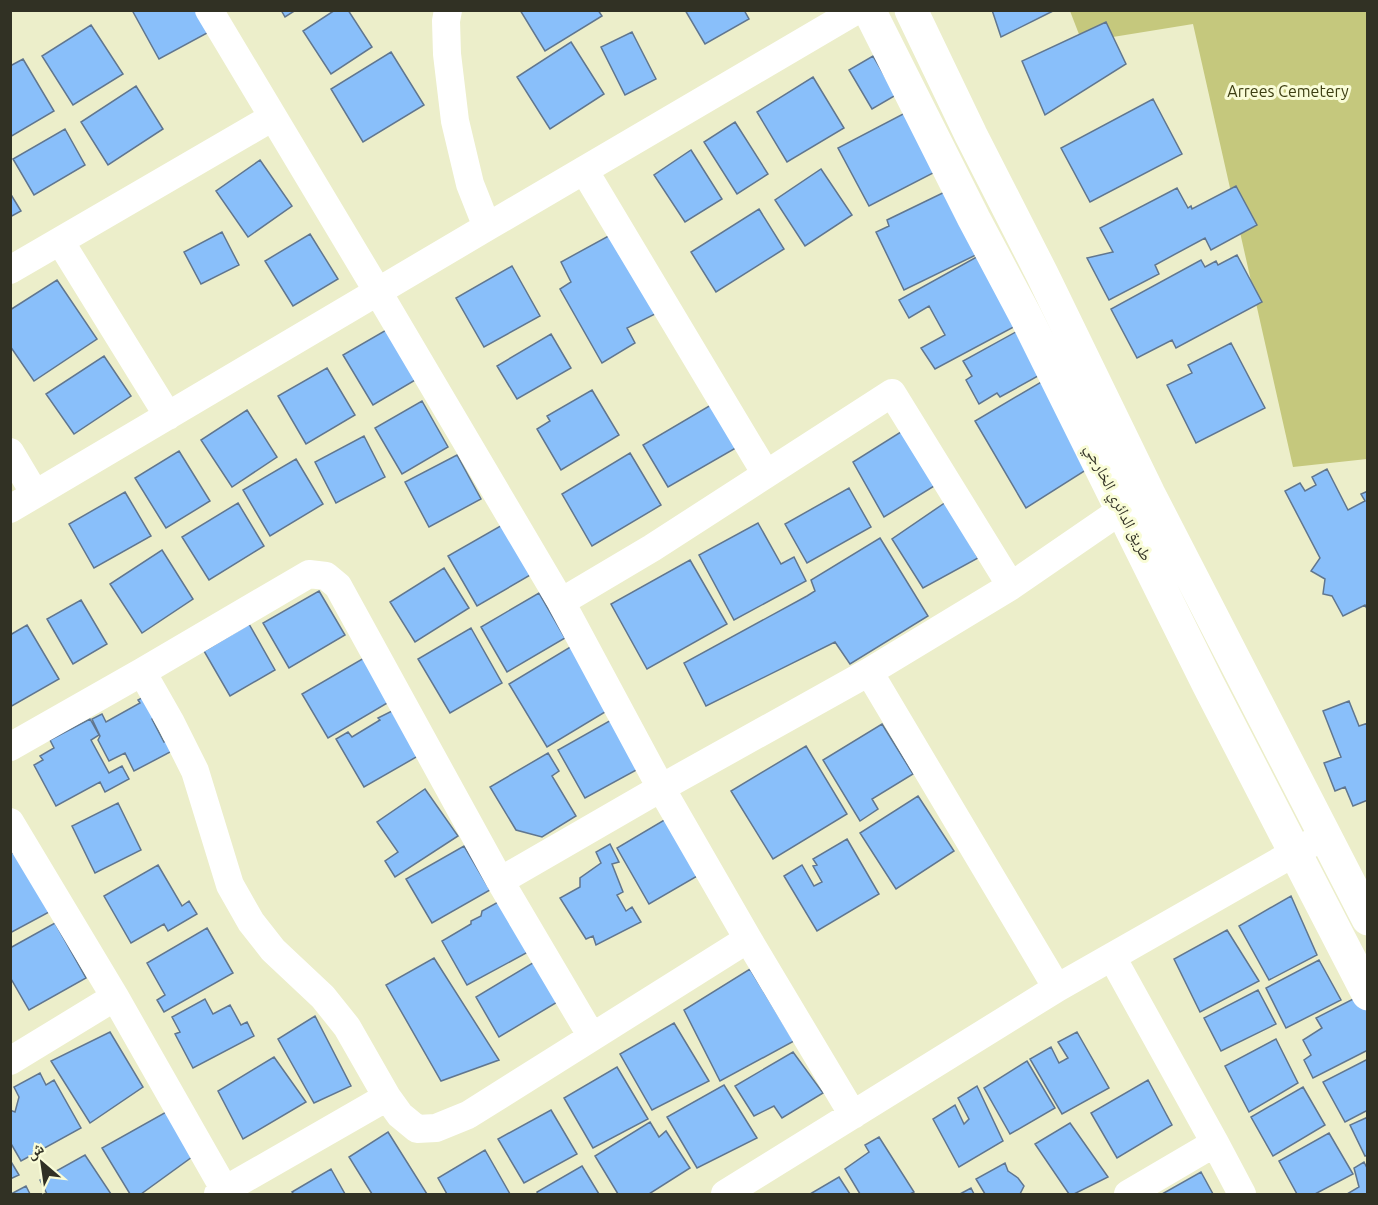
<svg xmlns="http://www.w3.org/2000/svg" width="1378" height="1205" font-family="Ubuntu,'Noto Naskh Arabic',sans-serif">
  <style>
    .green { fill: #c5c87d }
    .building { fill: #89bffa; stroke: #60768f; stroke-width: 1.5 }
    .lines { fill: none; stroke-linecap: round; stroke-linejoin: round }
    .minor { stroke: #fff; stroke-width: 28 }
    .major { stroke: #fff; stroke-width: 33 }
    .labels { text-anchor: middle; stroke-width: 6; stroke-linejoin: round; paint-order: stroke }
    .park-label { font-size: 16px; fill: #3d3e12; stroke: #f9fcd7 }
    .street-label { font-size: 16px; fill: #313124; stroke: #f9fcd7 }
  </style>
  <rect width="100%" height="100%" fill="#eceeca"/>
  <path class="green" d="M1070 11H1367V459L1293 467 1193 24 1082 42Z"/>
  <path class="building" d="M132 10H197L209 32 159 59Z
    M281 10H296L285 17Z
    M335 10H348L372 47 331 74 303 31Z
    M520 10H598L602 16 545 51Z
    M685 10H744L749 19 705 44Z
    M992 10H1055L1001 37Z
    M1106 22 1126 64 1045 115 1022 61Z
    M91 25 123 74 73 105 42 56Z
    M632 32 656 79 625 95 601 47Z
    M571 42 604 94 550 129 517 77Z
    M391 52 424 105 363 142 331 89Z
    M873 56 896 95 872 109 849 70Z
    M23 59 54 111 10 137V66Z
    M813 77 844 128 787 162 757 112Z
    M136 86 163 129 108 165 81 122Z
    M1153 99 1182 154 1090 202 1061 148Z
    M905 113 935 172 869 206 838 148Z
    M735 122 768 174 737 194 704 142Z
    M65 129 85 165 34 195 13 159Z
    M691 150 722 199 685 222 654 175Z
    M260 160 292 206 248 237 216 191Z
    M821 169 852 215 805 246 775 200Z
    M1236 186 1257 225 1211 250 1205 238 1155 265 1159 274 1109 300 1087 258 1113 252 1100 228 1177 188 1188 208 1191 206 1192 209Z
    M955 187 986 250 904 290 876 232 889 226 887 220Z
    M10 193 21 211 10 217Z
    M759 209 784 249 716 292 691 252Z
    M222 232 239 265 201 284 184 252Z
    M614 233 659 312 627 328 635 343 602 363 560 289 571 282 561 262Z
    M310 234 338 279 293 306 265 261Z
    M982 254 1021 323 935 369 921 348 945 335 929 306 909 318 899 300Z
    M1237 255 1262 302 1176 348 1172 340 1137 358 1111 309 1201 260 1205 267 1216 261 1218 265Z
    M512 266 540 316 484 347 456 298Z
    M57 280 97 339 34 381 10 346V310Z
    M1023 328 1047 371 1000 397 997 393 979 404 966 380 972 376 963 361Z
    M388 329 417 379 373 405 343 355Z
    M551 334 571 368 517 399 497 366Z
    M1231 343 1265 408 1196 443 1167 385 1192 373 1188 365Z
    M104 356 131 396 74 434 46 394Z
    M327 368 355 415 306 444 278 396Z
    M1048 378 1086 470 1026 508 975 421Z
    M592 390 619 435 561 470 537 429 550 421 547 416Z
    M422 401 448 447 402 474 375 428Z
    M716 402 741 445 668 487 643 445Z
    M247 410 277 457 232 487 201 440Z
    M904 430 939 483 884 517 853 462Z
    M364 436 385 477 336 503 315 462Z
    M179 451 210 501 166 528 135 478Z
    M630 453 661 505 592 546 562 494Z
    M457 455 481 499 429 527 405 482Z
    M296 459 323 504 270 536 243 490Z
    M1327 469 1348 510 1365 501 1361 494 1368 491V611L1365 605 1343 616 1332 596 1323 594 1325 579 1311 571 1320 558 1285 491 1300 483 1305 491 1316 485 1312 477Z
    M849 488 871 527 807 563 785 524Z
    M125 492 151 536 94 568 69 524Z
    M946 502 978 558 923 588 892 539Z
    M238 503 264 546 209 580 182 537Z
    M758 523 781 564 794 557 806 581 734 620 699 555Z
    M504 524 532 574 477 606 448 556Z
    M880 538 928 616 850 664 835 642 706 706 684 663 807 596 815 591 811 580Z
    M162 550 193 599 142 633 110 584Z
    M690 560 727 624 647 669 611 604Z
    M444 568 469 608 415 642 390 602Z
    M319 591 345 635 289 668 263 623Z
    M539 593 565 638 507 672 481 627Z
    M81 600 107 644 73 664 47 619Z
    M249 624 275 670 230 696 204 651Z
    M27 625 59 679 10 707V635Z
    M471 628 502 683 450 713 418 659Z
    M572 646 610 709 547 747 509 684Z
    M364 658 389 702 328 738 302 694Z
    M147 695 158 716 152 719 164 742 168 740 174 750 134 771 125 753 109 761 98 740 100 736 92 719 102 714 106 722 140 703 138 700Z
    M1349 701 1359 726 1368 723V800L1353 806 1345 787 1335 791 1324 763 1341 757 1323 711Z
    M392 711 418 756 364 787 336 739 348 732 352 737 380 720 378 718Z
    M90 719 99 735 91 740 109 773 122 766 129 779 105 792 100 782 56 806 34 765 43 760 40 756 54 748 50 740Z
    M613 719 640 768 585 798 558 750Z
    M882 724 913 774 872 799 878 809 860 821 823 760Z
    M806 746 847 814 773 859 731 791Z
    M548 753 559 771 552 776 576 816 542 837 516 830 490 787Z
    M425 789 458 836 395 877 385 861 398 852 377 822Z
    M918 796 954 851 896 889 860 833Z
    M118 803 141 850 95 873 72 826Z
    M666 819 699 875 649 904 617 848Z
    M847 839 879 894 817 931 784 876 802 865 814 886 822 882 813 866 817 865 813 859Z
    M610 844 619 862 612 864 623 892 617 895 626 911 632 907 641 922 596 945 593 936 586 939 560 898 580 887V878L601 863 596 852Z
    M464 846 490 890 432 923 406 879Z
    M18 850 51 911 10 933V854Z
    M158 865 182 906 189 901 197 914 168 931 164 924 131 943 104 896Z
    M1291 896 1317 955 1269 980 1239 926Z
    M500 901 528 952 467 985 442 941 471 924V921L481 916 482 911Z
    M55 923 86 978 29 1010 10 977V948Z
    M207 928 233 973 164 1012 157 1000 165 995 147 963Z
    M1227 930 1259 981 1200 1012 1174 959Z
    M434 958 499 1060 441 1081 386 985Z
    M1319 960 1341 1000 1286 1028 1266 988Z
    M536 961 559 1001 499 1037 476 997Z
    M750 969 794 1041 720 1081 684 1010Z
    M1258 990 1276 1024 1221 1051 1204 1018Z
    M1361 995 1368 1008V1050L1313 1078 1304 1060 1311 1055 1303 1040 1322 1028 1316 1018Z
    M205 999 213 1014 230 1005 241 1025 247 1022 254 1036 193 1068 175 1034 180 1032 172 1017Z
    M315 1016 351 1086 314 1103 278 1039Z
    M674 1023 709 1081 652 1110 620 1054Z
    M110 1032 143 1087 90 1123 51 1061Z
    M1077 1032 1109 1088 1062 1114 1030 1059 1051 1047 1059 1063 1068 1058 1058 1042Z
    M1276 1039 1298 1083 1249 1112 1225 1066Z
    M793 1052 823 1093 782 1118 774 1106 754 1116 735 1086Z
    M274 1057 306 1102 243 1139 218 1091Z
    M1368 1059V1110L1345 1122 1323 1082Z
    M1027 1061 1055 1108 1010 1134 984 1088Z
    M617 1067 648 1119 593 1148 564 1098Z
    M40 1073 46 1085 54 1080 81 1128 21 1161 10 1142V1110L15 1112 19 1097 14 1087Z
    M1148 1080 1172 1125 1117 1158 1091 1113Z
    M724 1085 757 1138 697 1168 667 1117Z
    M977 1086 1003 1141 959 1167 933 1119 955 1105 964 1124 969 1119 958 1098Z
    M1303 1087 1325 1125 1273 1156 1251 1117Z
    M551 1110 577 1154 524 1183 498 1139Z
    M168 1111 192 1157 141 1194H130L102 1148Z
    M1368 1117V1155L1365 1156 1350 1125Z
    M650 1122 659 1137 666 1131 690 1168 649 1194H618L595 1156Z
    M1070 1123 1108 1177 1074 1194H1069L1035 1144Z
    M388 1132 427 1194H372L349 1157Z
    M1329 1133 1353 1174 1315 1194H1297L1279 1161Z
    M879 1137 914 1192 910 1194H860L845 1169 869 1152 865 1145Z
    M485 1150 510 1194H447L438 1178Z
    M85 1155 111 1194H47L40 1180Z
    M10 1160 19 1175 10 1179Z
    M1364 1162 1368 1170V1194H1347L1359 1187 1354 1168Z
    M1005 1163 1008 1171 1018 1178 1024 1186 1020 1194H985L976 1179Z
    M582 1166 599 1194H538L537 1192Z
    M331 1169 345 1194H294L292 1192Z
    M1201 1172 1213 1194H1162Z
    M839 1177 850 1194H810Z
    M26 1186 30 1194H11Z
    M971 1188 974 1194H960Z"/>
  <g class="lines">
    <path class="minor" d="M209 10 378 292 561 602 661 788 748 939 853 1115
      M448 10 446 21 447 54 455 121 470 184 487 227
      M584 170 766 474
      M60 241 168 416
      M10 270 273 117
      M10 452 35 494
      M10 509 487 227 857 10
      M561 602 652 548 892 393 1011 586
      M142 672 171 723 195 771 230 885 251 922 273 950 323 997 347 1027 387 1097 400 1115 417 1129 436 1128 468 1115 748 939
      M869 672 1057 988
      M10 747 142 672 309 574 326 576 338 586 500 881 592 1037
      M10 822 115 997 227 1194
      M500 881 661 788 869 672 1011 586 1123 509 1139 499
      M1112 957 1215 1143 1242 1194
      M10 1061 115 997
      M218 1194 387 1097
      M725 1194 1057 988 1315 841
      M1128 1194 1215 1143"/>
    <path class="major" d="M869 10 974 219 1025 315 1208 684 1368 994
      M911 10 971 135 1042 274 1149 494 1368 919"/>
  </g>
  <g class="labels">
    <g class="park-label">
      <text x="1288" y="97">Arrees Cemetery</text>
    </g>
    <g class="street-label">
      <text transform="translate(1119 502) rotate(63)" y="6">طريق الدائري الخارجي</text>
    </g>
  </g>
  <rect width="1378" height="1205" fill="none" stroke="#313124" stroke-width="24"/>
  <g transform="translate(42 1163) rotate(331)" stroke="#f9fcd7" stroke-width="4.5" paint-order="stroke">
  <path d="M0-4.5L10 22L0 15L-10 22Z" fill="#313124"/>
  <text y="-9" font-size="16" font-weight="bold" text-anchor="middle" fill="#313124">ش</text>
  </g>
</svg>
